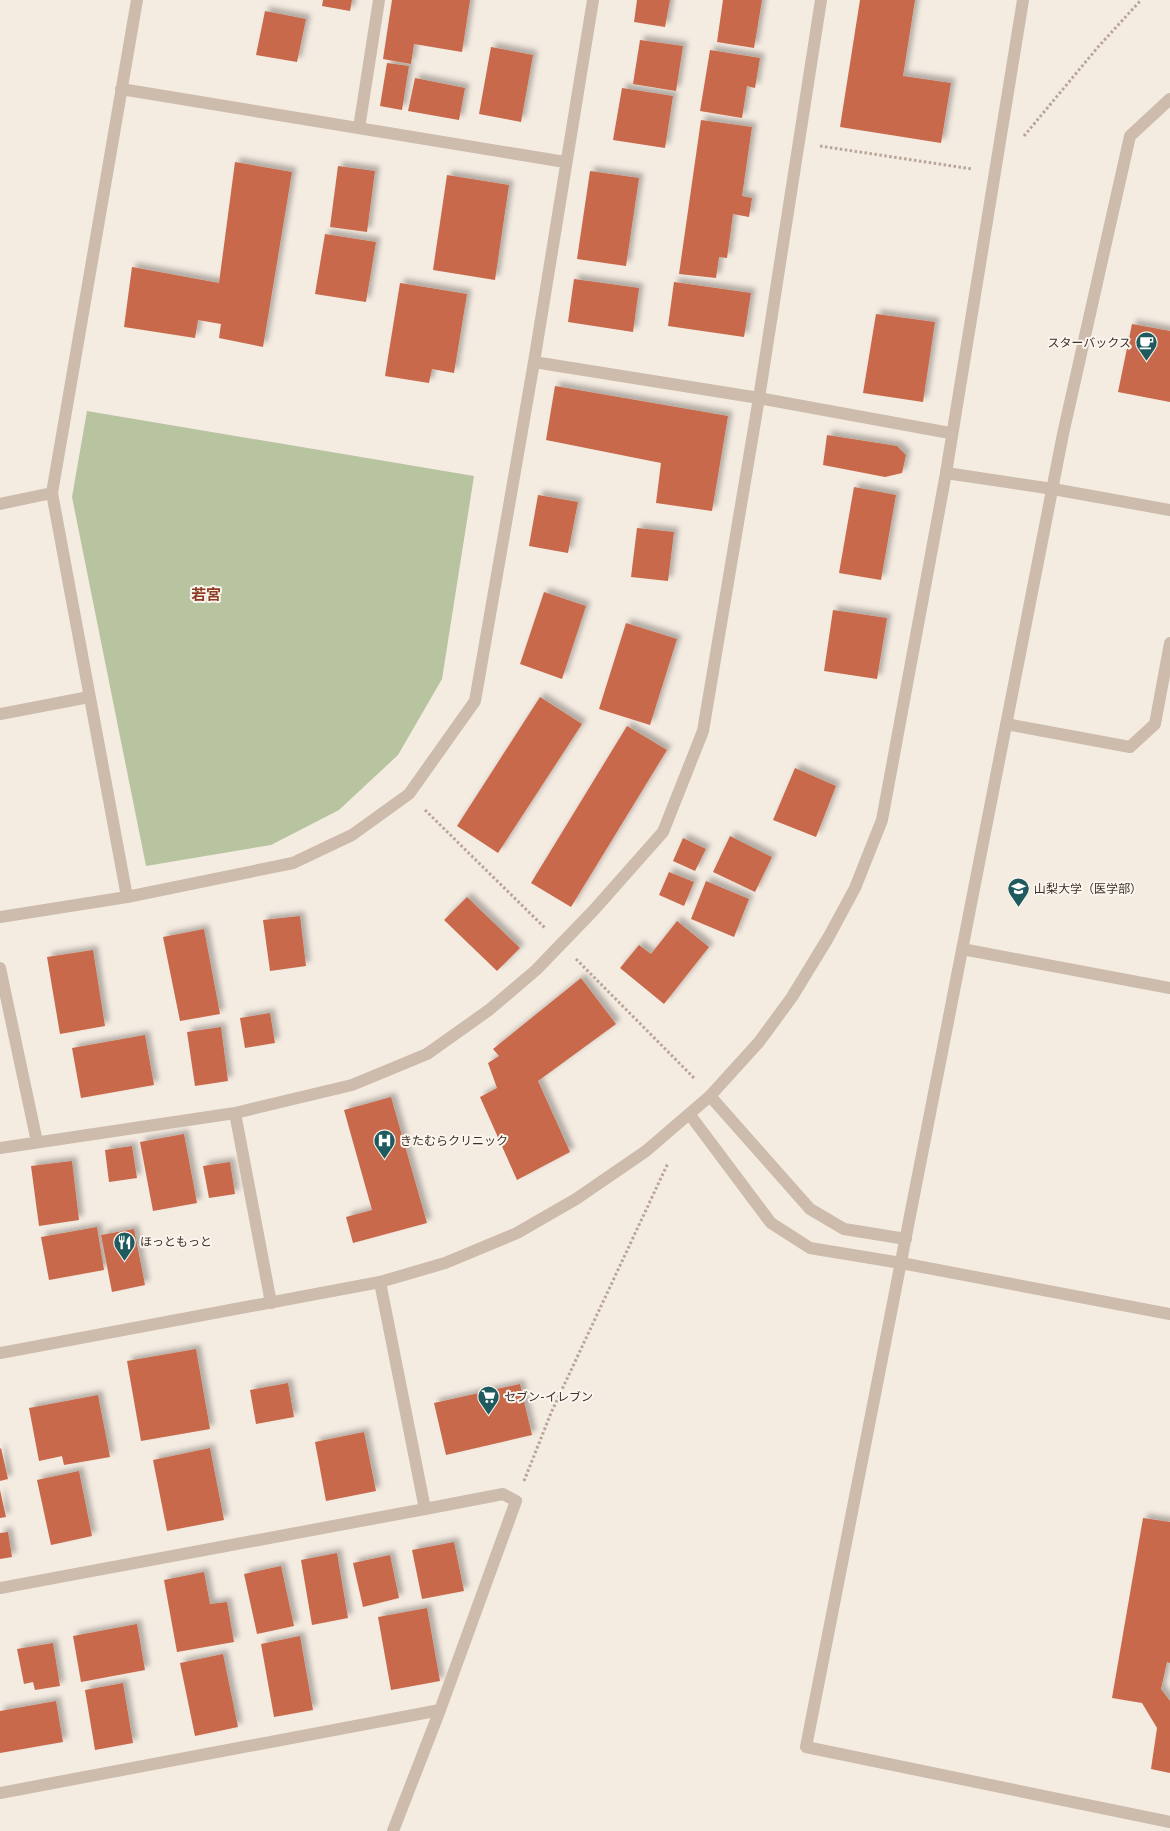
<svg xmlns="http://www.w3.org/2000/svg" width="1170" height="1831" font-family="'Varela Round','Noto Sans JP',sans-serif">
  <style>
    .green { fill: #b8c4a0 }
    .building { fill: #c8694b; filter: url(#shadow) }
    .lines { fill: none; stroke-linecap: round; stroke-linejoin: round }
    .path { stroke: #b9a596; stroke-width: 3; stroke-dasharray: 2.5 2.5; stroke-linecap: butt }
    .service { stroke: #cdbbac; stroke-width: 12 }
    .pedestrian { stroke: #cdbbac; stroke-width: 12 }
    .minor { stroke: #cdbbac; stroke-width: 12 }
    .tertiary { stroke: #cdbbac; stroke-width: 12 }
    .labels { text-anchor: middle; stroke-width: 4; stroke-linejoin: round; paint-order: stroke }
    .poi-label { font-size: 12px; fill: #3b302b; stroke: #fbf5ee; text-anchor: start }
    .quarter-label { font-size: 15px; font-weight: bold; fill: #8c3b22; stroke: #fbf5ee }
  </style>
  <defs>
    <filter id="shadow"><feDropShadow dx="4.5" dy="-4.5" stdDeviation="2.5" flood-color="#0004"/></filter>
  </defs>
  <rect width="100%" height="100%" fill="#f4ebe1"/>
  <path class="green" d="M87 411 474 476 442 679 398 755 339 810 271 845 146 866 72 497Z"/>
  <path class="building" d="M323 0H352L350 11 322 6Z
    M392 0H470L462 52 414 44 411 64 383 59Z
    M637 0H670L665 27 634 22Z
    M723 0H762L754 48 717 42Z
    M860 0H915L903 76 951 83 941 143 840 127Z
    M265 11 306 19 297 62 256 55Z
    M640 40 683 46 676 91 633 84Z
    M491 47 533 55 521 122 479 114Z
    M710 50 760 58 755 88 747 86 742 118 700 111Z
    M387 63 409 66 402 110 380 106Z
    M415 78 465 88 459 120 408 111Z
    M622 88 673 96 665 148 613 140Z
    M701 120 752 127 742 196 752 198 749 217 733 214 727 258 719 257 716 278 679 274Z
    M235 162 292 172 263 347 219 338 221 324 198 320 195 338 124 327 132 267 219 283Z
    M338 166 375 171 367 232 330 227Z
    M590 171 639 178 626 266 577 259Z
    M447 175 509 185 495 280 433 270Z
    M325 234 376 242 366 302 315 294Z
    M574 279 639 288 633 332 568 322Z
    M674 282 751 293 744 337 668 326Z
    M400 283 467 294 454 373 432 369 429 383 385 376Z
    M876 314 935 322 923 402 863 393Z
    M1132 324 1170 331V402L1118 392Z
    M555 386 728 416 712 511 656 503 661 463 546 440Z
    M827 435 897 446 906 455 902 473 885 477 823 465Z
    M854 487 896 495 881 580 839 573Z
    M538 495 578 502 568 553 529 546Z
    M637 528 674 532 668 581 631 577Z
    M544 592 586 606 562 679 520 664Z
    M833 610 887 618 877 679 824 671Z
    M626 623 677 639 650 725 599 709Z
    M540 697 582 724 498 853 457 826Z
    M627 726 667 750 571 907 531 883Z
    M795 768 836 786 816 837 773 820Z
    M730 836 772 857 755 892 713 872Z
    M683 838 706 849 695 871 673 861Z
    M669 872 694 882 684 906 659 895Z
    M706 881 749 899 734 937 691 919Z
    M467 897 520 948 497 971 444 920Z
    M300 916 306 966 270 971 263 920Z
    M677 921 709 947 664 1004 620 968 639 945 651 954Z
    M204 929 220 1014 180 1021 163 937Z
    M93 950 105 1026 60 1034 47 957Z
    M581 978 616 1024 538 1081 570 1152 517 1180 480 1097 497 1088 488 1063 499 1056 493 1049Z
    M270 1013 275 1043 245 1048 240 1018Z
    M221 1027 228 1081 195 1086 187 1032Z
    M145 1035 154 1085 81 1098 72 1048Z
    M391 1097 427 1223 353 1243 346 1217 372 1210 344 1110Z
    M184 1134 197 1203 153 1211 140 1142Z
    M132 1146 137 1178 109 1182 105 1150Z
    M72 1161 79 1220 39 1226 31 1166Z
    M230 1162 235 1194 209 1198 203 1166Z
    M97 1227 104 1270 49 1280 41 1237Z
    M134 1229 145 1285 112 1292 101 1235Z
    M196 1349 210 1429 141 1441 127 1361Z
    M288 1383 294 1417 256 1424 250 1390Z
    M520 1384 532 1435 446 1455 434 1403Z
    M98 1395 110 1457 64 1465 62 1456 39 1461 29 1408Z
    M364 1432 376 1491 326 1501 315 1442Z
    M1 1448 8 1479 0 1481V1449Z
    M210 1448 224 1520 167 1531 153 1460Z
    M79 1471 92 1536 51 1545 37 1480Z
    M0 1490 6 1517 0 1518Z
    M1143 1518 1170 1522V1663L1167 1662 1161 1689 1170 1701V1773L1151 1769 1157 1728 1142 1703 1112 1698Z
    M8 1532 12 1557 0 1559V1533Z
    M454 1542 464 1591 422 1599 412 1550Z
    M337 1553 348 1618 312 1625 301 1560Z
    M390 1555 399 1598 363 1607 353 1563Z
    M281 1566 294 1626 257 1634 244 1574Z
    M204 1572 210 1604 227 1602 234 1642 177 1652 164 1580Z
    M427 1608 440 1681 391 1690 378 1617Z
    M137 1624 145 1670 81 1682 73 1636Z
    M300 1636 313 1710 274 1717 261 1644Z
    M53 1643 60 1686 35 1690 33 1682 24 1684 17 1649Z
    M223 1654 238 1727 195 1736 180 1663Z
    M123 1683 133 1743 95 1750 85 1690Z
    M56 1701 63 1742 0 1753V1711Z"/>
  <g class="lines">
    <path class="path" d="M1024 136 1098 47 1141 0
      M820 146 972 169
      M425 810 545 928
      M576 959 695 1079
      M524 1481 551 1413 668 1163"/>
    <path class="service" d="M1170 99 1130 136 1063 434 806 1747 1170 1822
      M946 473 1053 489 1170 510
      M1006 724 1130 747 1155 724 1170 643
      M962 949 1170 988
      M710 1096 810 1209 844 1229 906 1239"/>
    <path class="pedestrian" d="M690 1115 771 1223 810 1248 901 1263 1170 1314"/>
    <path class="minor" d="M121 89 565 162
      M359 128 379 0
      M534 362 759 398 950 433
      M0 504 52 493
      M0 714 89 697
      M127 897 52 493 137 0
      M0 917 127 897 293 863 352 835 409 794 475 701 534 362 593 0
      M0 968 37 1142
      M235 1113 271 1303
      M0 1148 235 1113 352 1085 427 1054 489 1010 536 970 593 911 663 832 703 731 759 398 821 0
      M0 1588 425 1509 380 1282
      M0 1793 440 1710 516 1501 503 1494 425 1509
      M393 1831 440 1710"/>
    <path class="tertiary" d="M0 1353 380 1282 445 1263 517 1233 576 1199 646 1151 710 1096 759 1042 792 997 828 938 855 888 882 820 946 473 1023 0"/>
  </g>
  <defs>
    <symbol id="cafe-pin" viewBox="-11 -11 22 30"><path d="M0 17L-7.5 6A9.5 9.5 0 1 1 7.5 6Z" fill="#1f5a5e" stroke="#fbf5ee"/><path d="M-5.5-4.5H6V0H3Q3 3.5 0 3.5H-2.5Q-5.5 3.5-5.5 0ZM3-3.2v2h1.7v-2ZM-6 4.5H4V6H-6Z" fill="#fff"/></symbol>
    <symbol id="university-pin" viewBox="-11 -11 22 30"><path d="M0 17L-7.5 6A9.5 9.5 0 1 1 7.5 6Z" fill="#1f5a5e" stroke="#fbf5ee"/><path d="M0-5L7-2L0 1L-7-2ZM-4 1L0 2.5L4 1V4Q0 6-4 4Z" fill="#fff"/></symbol>
    <symbol id="hospital-pin" viewBox="-11 -11 22 30"><path d="M0 17L-7.5 6A9.5 9.5 0 1 1 7.5 6Z" fill="#1f5a5e" stroke="#fbf5ee"/><path d="M-5-5h3v3.5h4V-5h3V5h-3V1.5h-4V5h-3Z" fill="#fff"/></symbol>
    <symbol id="restaurant-pin" viewBox="-11 -11 22 30"><path d="M0 17L-7.5 6A9.5 9.5 0 1 1 7.5 6Z" fill="#1f5a5e" stroke="#fbf5ee"/><path d="M-5-6h1v4h1v-4h1v4h1v-4h1v5L-1.5 .5V6h-2V.5L-5-1ZM5-6V6H3V1.5H1.5Q1.5-4 5-6Z" fill="#fff"/></symbol>
    <symbol id="supermarket-pin" viewBox="-11 -11 22 30"><path d="M0 17L-7.5 6A9.5 9.5 0 1 1 7.5 6Z" fill="#1f5a5e" stroke="#fbf5ee"/><path d="M-6-5.5h2.5l.6 2H6L4.5 2H-2.5L-4.4-4H-6ZM-1.5 3.2a1.3 1.3 0 1 0 .1 0ZM3 3.2a1.3 1.3 0 1 0 .1 0Z" fill="#fff"/></symbol>
  </defs>
  <g fill-rule="evenodd">
    <use href="#cafe-pin" x="1134" y="330" width="25" height="34"/>
    <use href="#university-pin" x="1006" y="876" width="25" height="34"/>
    <use href="#hospital-pin" x="372" y="1128" width="25" height="34"/>
    <use href="#restaurant-pin" x="112" y="1230" width="25" height="34"/>
    <use href="#supermarket-pin" x="476" y="1384" width="25" height="34"/>
  </g>
  <g class="labels">
    <g class="poi-label">
      <text x="1131" y="347" text-anchor="end">スターバックス</text>
      <text x="1034" y="893">山梨大学（医学部）</text>
      <text x="400" y="1145">きたむらクリニック</text>
      <text x="140" y="1246">ほっともっと</text>
      <text x="504" y="1401">セブン-イレブン</text>
    </g>
    <g class="quarter-label">
      <text x="206" y="600">若宮</text>
    </g>
  </g>
</svg>
